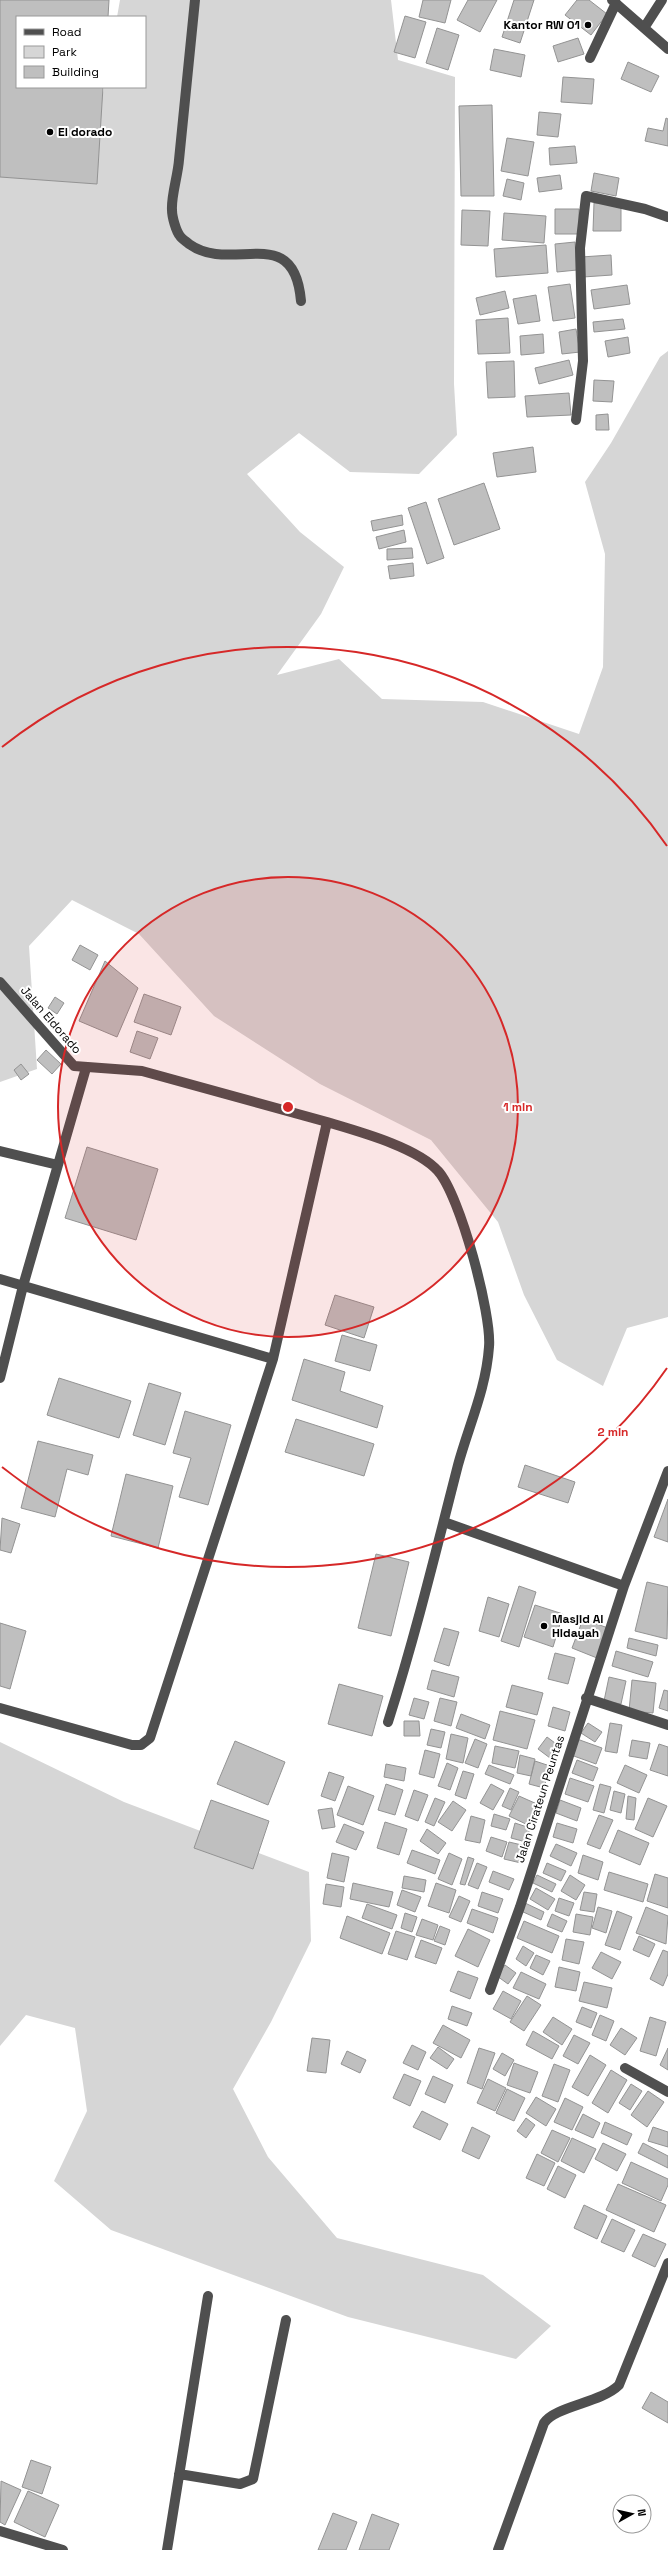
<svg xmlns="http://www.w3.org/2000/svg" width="668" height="2550" font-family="'Space Grotesk',sans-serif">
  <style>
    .green { fill: #d6d6d6 }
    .building { fill: #bfbfbf; stroke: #939393 }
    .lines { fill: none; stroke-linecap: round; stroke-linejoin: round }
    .minor { stroke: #4f4f4f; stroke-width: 10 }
    .ring { fill: none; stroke: #d62828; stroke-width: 2 }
    .poi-dot { fill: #000; stroke: #fff; stroke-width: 1.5 }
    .labels { text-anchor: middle; stroke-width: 4; stroke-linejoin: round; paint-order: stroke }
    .poi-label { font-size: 12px; font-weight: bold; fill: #000; stroke: #fff; text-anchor: start }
    .street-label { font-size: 12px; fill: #000; stroke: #fff }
    .centre { fill: #d62828; stroke: #fff; stroke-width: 2 }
    .ring-label { font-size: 12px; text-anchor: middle; font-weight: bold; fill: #d62828; stroke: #fff; stroke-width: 4; stroke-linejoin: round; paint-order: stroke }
  </style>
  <rect width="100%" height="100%" fill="#fff"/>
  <path class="green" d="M120 0H391L398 60 455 77 454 384 457 435 419 474 350 472 299 433 247 474 300 532 344 567 321 614 277 675 339 659 382 699 483 702 579 734 603 667 605 554 585 482 611 443 660 357 668 351V1317L627 1328 603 1386 557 1360 524 1295 498 1222 431 1140 320 1084 214 1016 139 934 72 900 29 946 37 1069 0 1082V157L94 146 104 87H145V17H117Z
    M0 1742 124 1802 309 1872 311 1941 271 2022 233 2089 268 2157 337 2238 483 2275 551 2326 516 2359 348 2317 111 2230 54 2181 87 2111 75 2028 26 2015 0 2046Z"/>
  <path class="building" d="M0 0H109L108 17H17V87H103L97 184 0 177Z
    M423 0H451L445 23 419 17Z
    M468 0H497L480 32 457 20Z
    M514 0H534L520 43 502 37Z
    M577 0H589L607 14 591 35 565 15Z
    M405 16 426 22 415 58 394 52Z
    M437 28 459 35 448 70 426 63Z
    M578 38 584 54 558 62 553 46Z
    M494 49 525 55 521 77 490 70Z
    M628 62 659 76 651 92 621 79Z
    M563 77 594 79 592 104 561 102Z
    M492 105 494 196H461L459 106Z
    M539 112 561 114 558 137 537 135Z
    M666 118 668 119V146L645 141 648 128 663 131Z
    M507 138 534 142 528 176 501 171Z
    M575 146 577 163 550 165 549 148Z
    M594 173 619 178 616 196 591 191Z
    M560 175 562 189 539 192 537 178Z
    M507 179 524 183 521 200 503 196Z
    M594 203 621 204V231H593Z
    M555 209H579V234H555Z
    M462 210 490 211 488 246 461 245Z
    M504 213 546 216 544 243 502 240Z
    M575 242 577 270 557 272 555 244Z
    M546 245 548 273 496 277 494 249Z
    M611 255 612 275 583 277 581 257Z
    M570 284 575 318 553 321 548 287Z
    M627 285 630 304 594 309 591 290Z
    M505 291 509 308 480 315 476 298Z
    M536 295 540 321 518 324 513 299Z
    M508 318 510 353 478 354 476 320Z
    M623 319 625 329 594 332 593 322Z
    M576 329 580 352 562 354 559 332Z
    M543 334 544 353 521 355 520 336Z
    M628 337 630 353 608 357 605 341Z
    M569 360 573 375 539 384 535 368Z
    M514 361 515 397 488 398 486 362Z
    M594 380 614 381 612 402 593 401Z
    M569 393 571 415 527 417 525 396Z
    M608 414 609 430H596V415Z
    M533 447 536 472 497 477 493 453Z
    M484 483 500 529 454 545 438 499Z
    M426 502 444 558 427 564 408 508Z
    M402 515 403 525 373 531 371 521Z
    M404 530 406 542 379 549 376 537Z
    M412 548 413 558 387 560V549Z
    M413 563 414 576 390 579 388 566Z
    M80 945 98 955 90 970 72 960Z
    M105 961 138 988 117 1037 79 1021Z
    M144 994 181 1007 171 1035 134 1022Z
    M55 997 64 1003 57 1014 48 1008Z
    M137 1031 158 1038 150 1059 130 1052Z
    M46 1050 61 1064 52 1074 37 1060Z
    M21 1064 29 1074 21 1080 14 1070Z
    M87 1147 158 1169 136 1240 65 1218Z
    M335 1295 374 1307 364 1338 325 1325Z
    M342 1335 377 1345 370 1371 335 1361Z
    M304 1359 345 1372 340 1391 383 1406 377 1428 292 1400Z
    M59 1378 131 1401 119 1438 47 1415Z
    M149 1383 181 1393 165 1445 133 1435Z
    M185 1411 231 1425 208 1505 179 1497 191 1458 173 1453Z
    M296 1419 374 1444 364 1476 285 1452Z
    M38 1441 93 1455 88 1475 67 1469 55 1517 21 1508Z
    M525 1465 575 1482 568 1503 518 1487Z
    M126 1474 173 1486 158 1548 111 1536Z
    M668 1499V1542L654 1537Z
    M2 1518 20 1524 11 1553 0 1550Z
    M376 1554 409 1562 391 1636 358 1628Z
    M647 1582 668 1587 667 1639 635 1631Z
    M519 1586 536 1592 519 1647 501 1641Z
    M488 1597 509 1604 499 1637 479 1631Z
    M535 1605 563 1614 553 1647 524 1637Z
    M583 1619 608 1628 597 1658 572 1648Z
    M0 1623 26 1631 10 1689 0 1686Z
    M444 1628 459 1632 449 1666 434 1661Z
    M629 1638 658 1645 656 1656 627 1648Z
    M616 1651 653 1662 648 1677 612 1666Z
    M555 1653 575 1658 568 1684 548 1679Z
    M432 1670 459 1677 454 1697 427 1689Z
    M609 1677 626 1681 621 1704 604 1701Z
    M632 1680 656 1683 653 1713 629 1711Z
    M339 1684 383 1696 372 1736 328 1724Z
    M512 1685 543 1693 537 1715 506 1707Z
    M664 1690 668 1691V1711L659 1708Z
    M414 1698 429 1702 424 1719 409 1715Z
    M440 1698 457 1702 451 1726 434 1721Z
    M553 1707 570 1712 565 1731 548 1726Z
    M500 1711 535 1720 527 1749 493 1740Z
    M461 1714 490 1725 485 1739 456 1728Z
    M404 1721H419L420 1736H404Z
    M588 1723 602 1732 595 1742 581 1733Z
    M610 1723 622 1725 617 1753 605 1751Z
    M431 1729 445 1732 441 1748 427 1745Z
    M451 1734 468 1738 463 1763 446 1759Z
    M547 1737 559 1746 550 1758 538 1749Z
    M475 1739 487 1744 478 1768 465 1763Z
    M577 1739 602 1748 596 1764 571 1755Z
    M632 1740 650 1743 647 1759 629 1756Z
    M235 1741 285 1762 268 1805 217 1784Z
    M659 1744 668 1747V1776L650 1770Z
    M495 1746 519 1751 515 1768 492 1763Z
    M425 1750 440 1754 434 1778 419 1774Z
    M520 1755 535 1759 531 1776 517 1773Z
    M577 1760 598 1768 593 1781 572 1773Z
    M535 1761 550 1766 544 1788 529 1784Z
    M447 1763 458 1768 450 1790 438 1786Z
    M386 1764 406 1768 404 1781 384 1777Z
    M489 1765 514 1775 510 1784 485 1774Z
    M625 1765 647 1775 639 1793 617 1783Z
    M463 1771 474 1774 466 1799 455 1795Z
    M329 1772 344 1777 335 1801 321 1796Z
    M570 1778 594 1786 588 1802 565 1794Z
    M386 1784 403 1790 395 1815 378 1810Z
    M491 1784 504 1791 493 1810 480 1803Z
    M600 1784 611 1787 604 1813 593 1810Z
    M348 1786 374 1796 363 1825 337 1815Z
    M510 1788 519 1792 511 1810 502 1806Z
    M414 1790 428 1795 418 1821 405 1816Z
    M614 1791 625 1794 621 1813 610 1810Z
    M519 1796 537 1804 528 1825 509 1816Z
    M628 1796 636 1798 634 1820 626 1819Z
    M435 1798 445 1802 434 1826 425 1822Z
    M648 1798 667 1806 653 1837 635 1829Z
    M211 1800 269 1821 253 1869 194 1848Z
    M560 1800 581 1808 577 1821 556 1813Z
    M453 1801 466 1810 452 1831 438 1822Z
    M332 1808 335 1827 322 1829 318 1810Z
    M494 1814 510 1819 506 1830 491 1826Z
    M599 1815 613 1820 600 1849 587 1844Z
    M471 1816 485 1820 480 1843 465 1840Z
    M385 1822 407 1829 399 1855 377 1848Z
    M515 1823 530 1828 526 1842 511 1838Z
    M557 1823 577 1829 573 1843 553 1837Z
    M344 1824 364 1832 356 1850 336 1842Z
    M427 1829 446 1843 438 1854 420 1841Z
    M618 1830 649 1843 640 1865 609 1852Z
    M491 1837 507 1842 502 1857 486 1851Z
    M509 1842 526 1846 521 1863 504 1859Z
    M556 1844 577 1853 571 1866 550 1856Z
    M412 1850 440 1860 435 1874 407 1863Z
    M332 1853 349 1857 344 1882 327 1878Z
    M449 1853 462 1859 452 1885 438 1879Z
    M583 1855 603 1862 598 1880 578 1873Z
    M468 1857 474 1859 465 1885 460 1884Z
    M477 1863 487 1867 478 1889 468 1885Z
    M547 1863 566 1871 561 1881 543 1873Z
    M493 1871 514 1879 509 1890 489 1882Z
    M609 1872 648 1884 643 1902 604 1890Z
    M655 1874 668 1878V1908L647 1901Z
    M537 1875 556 1884 552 1892 533 1883Z
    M570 1875 585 1885 576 1900 561 1891Z
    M404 1876 426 1880 424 1892 402 1888Z
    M353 1883 393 1892 389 1907 350 1899Z
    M436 1883 456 1890 449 1913 428 1906Z
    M326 1884 344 1887 341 1907 323 1904Z
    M536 1888 555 1899 548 1910 530 1899Z
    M402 1890 421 1897 415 1912 397 1905Z
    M482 1892 503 1899 498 1913 478 1906Z
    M584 1892 597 1894 594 1912 580 1910Z
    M459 1896 470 1901 461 1922 449 1917Z
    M559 1898 574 1903 569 1916 555 1911Z
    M525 1903 544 1912 541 1920 521 1911Z
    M367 1904 397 1915 392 1929 362 1918Z
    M598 1907 612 1911 606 1933 592 1928Z
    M646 1907 668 1916 666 1944 636 1933Z
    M472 1909 498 1918 493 1933 467 1923Z
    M617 1911 632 1917 620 1950 605 1945Z
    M405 1913 417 1917 412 1932 401 1928Z
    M552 1914 567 1921 562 1932 547 1926Z
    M576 1914 593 1917 590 1935 573 1932Z
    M347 1916 390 1933 382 1954 340 1938Z
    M422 1919 438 1925 433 1940 416 1935Z
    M524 1921 559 1936 552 1953 517 1938Z
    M440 1926 450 1930 445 1945 434 1941Z
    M468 1929 490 1940 478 1967 455 1956Z
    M396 1931 415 1937 407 1960 388 1954Z
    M639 1936 655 1944 649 1957 633 1950Z
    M566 1939 584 1942 579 1964 562 1960Z
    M421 1940 442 1948 436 1964 415 1957Z
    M523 1946 534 1953 526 1966 516 1959Z
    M663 1950 668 1952V1974L663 1986 650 1979Z
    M601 1952 621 1962 612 1979 592 1968Z
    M536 1955 550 1961 543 1975 530 1968Z
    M505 1965 516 1973 508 1984 497 1976Z
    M559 1967 580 1972 576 1991 555 1987Z
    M458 1971 478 1978 470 1999 450 1991Z
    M521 1972 546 1984 539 1999 513 1988Z
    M584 1982 612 1988 607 2008 579 2001Z
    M503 1991 521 2001 511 2019 493 2009Z
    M527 1996 541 2005 524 2031 510 2022Z
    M452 2006 472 2013 467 2026 448 2019Z
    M582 2007 597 2013 591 2028 576 2022Z
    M600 2015 614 2021 606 2041 592 2035Z
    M553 2017 572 2029 562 2045 543 2032Z
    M650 2017 666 2022 656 2056 640 2051Z
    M443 2025 470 2040 461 2058 433 2043Z
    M621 2028 637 2038 625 2055 610 2045Z
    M533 2031 559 2046 552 2059 526 2045Z
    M574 2035 590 2043 578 2064 563 2056Z
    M312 2038 330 2040 326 2073 307 2071Z
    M412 2045 426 2052 418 2070 403 2063Z
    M438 2047 454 2059 447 2069 430 2058Z
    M479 2048 495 2053 482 2089 467 2083Z
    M668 2048V2070L660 2065Z
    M347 2051 366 2060 360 2073 341 2064Z
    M502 2053 514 2060 505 2076 493 2069Z
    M590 2055 606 2065 588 2096 572 2087Z
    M514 2063 538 2072 530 2093 507 2085Z
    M554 2064 570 2070 558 2102 542 2096Z
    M611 2070 627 2080 608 2113 592 2103Z
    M404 2074 421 2081 410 2106 393 2098Z
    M433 2076 453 2085 445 2103 425 2094Z
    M488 2079 506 2088 495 2111 477 2103Z
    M631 2084 642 2091 630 2110 619 2103Z
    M507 2089 525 2098 514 2121 496 2113Z
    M648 2091 664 2102 647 2127 631 2115Z
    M536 2097 556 2109 546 2126 526 2113Z
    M565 2098 583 2107 572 2130 554 2122Z
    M422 2111 448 2124 440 2140 413 2127Z
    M583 2114 600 2123 593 2138 575 2130Z
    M526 2118 535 2125 526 2138 517 2131Z
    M605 2122 632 2134 627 2145 601 2133Z
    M472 2127 490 2136 479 2159 462 2151Z
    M653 2127 668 2132V2147L648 2141Z
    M552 2130 570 2138 558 2162 541 2153Z
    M572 2138 596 2149 584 2173 561 2161Z
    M603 2143 626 2154 617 2171 595 2159Z
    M643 2143 668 2156V2168L638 2153Z
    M537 2154 555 2163 544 2186 526 2178Z
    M631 2162 668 2179V2185L661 2201 622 2183Z
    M558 2166 576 2175 565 2198 547 2189Z
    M618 2184 666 2205 654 2232 606 2210Z
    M584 2205 607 2216 597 2239 574 2228Z
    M612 2219 635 2230 624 2252 601 2242Z
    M643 2234 666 2244 655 2267 632 2256Z
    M651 2392 668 2402V2423L642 2408Z
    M31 2460 51 2467 42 2494 22 2487Z
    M1 2481 21 2490 5 2525 0 2522Z
    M28 2491 59 2505 45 2537 14 2522Z
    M333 2513 357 2522 346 2550H318Z
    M372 2514 399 2524 389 2550H359Z"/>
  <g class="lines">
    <path class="minor" d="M195 0C190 53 184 106 179 160 178 175 171 196 172 210 172 217 176 231 180 236 182 239 187 242 189 244 232 275 294 220 301 301
      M612 0 668 49
      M644 28 662 0
      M590 58 616 3
      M576 420 583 361 580 248 586 196 645 209 668 217
      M0 982 74 1066 142 1071 327 1122 273 1359 150 1738 141 1745H132L0 1708
      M327 1122C357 1131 417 1147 438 1171 460 1195 492 1315 489 1347 486 1389 469 1425 458 1465 436 1551 415 1637 388 1722
      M0 1151 58 1165
      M0 1279 273 1359
      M0 1378 23 1286 86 1068
      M444 1522 624 1586 520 1907 490 1990
      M624 1586 668 1471
      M586 1698 668 1725
      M625 2068 668 2092
      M179 2474 240 2484 253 2479 286 2320
      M0 2531 63 2550
      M167 2550 208 2296
      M498 2550 544 2423C555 2406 601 2403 619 2385L668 2263"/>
  </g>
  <circle cx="288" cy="1107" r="230" fill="#d62828" fill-opacity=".12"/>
  <g class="ring">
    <circle cx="288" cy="1107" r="230"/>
    <path d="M667 1368A460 460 0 0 1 2 1467M2 747A460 460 0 0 1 667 846"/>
  </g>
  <g class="poi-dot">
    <circle cx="588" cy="25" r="4"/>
    <circle cx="50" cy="132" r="4"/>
    <circle cx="544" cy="1626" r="4"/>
  </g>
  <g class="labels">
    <g class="poi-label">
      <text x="580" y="29" text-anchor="end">Kantor RW 01</text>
      <text x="58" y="136">El dorado</text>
      <text x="552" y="1623">Masjid Al<tspan x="552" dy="14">Hidayah</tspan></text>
    </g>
    <g class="street-label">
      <text transform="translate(51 1020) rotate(49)" y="4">Jalan Eldorado</text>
      <text transform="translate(540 1799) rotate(-72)" y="4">Jalan Cirateun Peuntas</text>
    </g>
  </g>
  <circle cx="288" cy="1107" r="6" class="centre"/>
  <g class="ring-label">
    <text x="518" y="1111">1 min</text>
    <text x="613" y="1436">2 min</text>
  </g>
  <rect x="16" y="16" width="130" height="72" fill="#ffffff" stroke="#999999"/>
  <rect x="24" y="29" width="20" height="6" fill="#4f4f4f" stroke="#999999"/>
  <text x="52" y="36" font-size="12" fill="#000000">Road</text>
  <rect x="24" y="46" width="20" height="12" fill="#d6d6d6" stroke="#999999"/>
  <text x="52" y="56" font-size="12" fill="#000000">Park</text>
  <rect x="24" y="66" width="20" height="12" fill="#bfbfbf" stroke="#999999"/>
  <text x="52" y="76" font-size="12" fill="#000000">Building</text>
  <g transform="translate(632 2514) rotate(82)"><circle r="19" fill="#ffffff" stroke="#999999"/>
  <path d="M0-3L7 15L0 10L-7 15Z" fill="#000000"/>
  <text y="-6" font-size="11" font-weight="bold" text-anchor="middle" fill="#000000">N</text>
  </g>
</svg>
